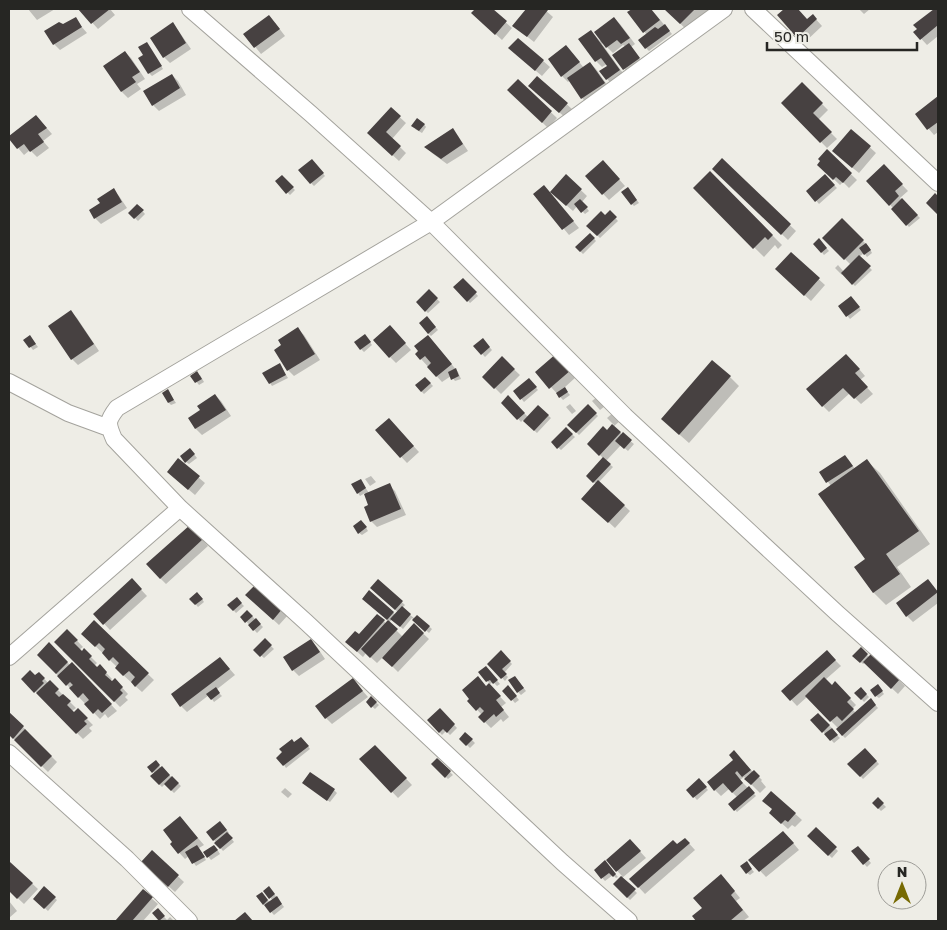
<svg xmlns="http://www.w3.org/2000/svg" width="947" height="930" font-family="'Golos Text',sans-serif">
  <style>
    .shadow { fill: #0003 }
    .building { fill: #474141 }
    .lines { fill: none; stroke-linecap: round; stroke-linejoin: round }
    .street-casing { stroke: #a4a39d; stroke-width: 18 }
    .street { stroke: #fff; stroke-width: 16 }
  </style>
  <rect width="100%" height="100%" fill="#eeede6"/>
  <path class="shadow" d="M28 9H55L37 20Z
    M80 9H111H110L115 15 98 29Z
    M477 9H491L512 28 502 40 473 13Z
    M527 9H544L553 17 534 42 514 26Z
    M634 9H651L672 34 649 51 646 48 647 35 629 13Z
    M665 9H711L690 33Z
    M786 9H797L807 20 813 16 822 26 804 43 779 15Z
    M859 9H870L864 14Z
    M936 9 938 12V36L927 45 915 32 918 29 915 26Z
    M614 18 620 24 635 44 631 47 641 61 627 72 614 56 626 47 623 45 613 53 603 43 602 44 625 76 613 85 607 79 608 66 607 64 602 67 596 61 591 31 600 41Z
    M75 19 87 33 60 50 54 44 63 26Z
    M275 23 285 36 261 54 245 34Z
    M172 24 178 30 191 49 170 63 164 57 151 38Z
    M518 39 550 67 542 76 516 54Z
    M149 46 163 69 152 76 149 73Z
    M125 52 131 58 145 79 137 84 141 89 128 98 122 92Z
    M572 53 584 68 590 63 596 69 610 89 588 104 582 98 570 80 568 82 562 76Z
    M172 75 178 81 186 95 159 111 153 105Z
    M537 77 573 110 566 118 535 92Z
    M518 81 557 118 548 128 509 90Z
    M802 84 828 110 818 120 837 139 827 148 783 103Z
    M938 97V132L934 135 916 114Z
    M391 109 406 123 392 139 406 153 399 161 375 139Z
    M36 116 52 134 43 141 49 148 37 157 30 150 24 155 9 137Z
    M424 124 426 127 422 133 415 129Z
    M452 130 458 136 468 151 447 164 432 153 426 147Z
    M851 130 876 153 859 173 839 157Z
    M827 151 857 180 849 188 843 182 840 185 819 165Z
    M722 160 796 231 788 240 714 169Z
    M314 163 325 176 314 186 311 183Z
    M884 166 908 191 900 198 920 218 909 227 892 209 893 208 868 181Z
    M609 168 625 186 609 200 586 176Z
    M710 173 782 245 778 249 775 245 764 257 694 188Z
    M566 176 587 196 582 202 589 211 585 214 577 206 573 211 558 198Z
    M825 176 837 188 819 204 808 191Z
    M282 177 295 190 290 195 277 182Z
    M113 190 119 196 127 208 101 224 95 218 90 211 101 204Z
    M631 192 639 203 634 206 632 204Z
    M550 193 579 228 569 235 535 194Z
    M137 205 145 214 138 221 130 213Z
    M610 212 618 221 600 238 588 226 605 217Z
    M842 220 869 247 872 253 867 257 864 253 859 257 872 270 855 286 843 274 842 275 835 268 838 265 844 272 851 265 824 238Z
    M590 234 596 241 583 254 576 247Z
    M819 240 829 251 824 255 815 244Z
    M791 254 825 285 811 301 783 275Z
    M463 279 478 296 470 303 455 287Z
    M429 291 440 302 428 313 417 302Z
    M854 300 861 310 850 319 839 306Z
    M71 312 77 318 99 351 78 365 72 359 50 327Z
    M429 320 438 330 431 336 428 333Z
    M390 327 411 350 396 363 374 341Z
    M298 329 304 335 320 360 294 376 288 370 275 350 283 346Z
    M367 338 372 345 364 352 361 349Z
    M32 339 38 347 33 350 25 340Z
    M483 340 492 350 485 357 475 346Z
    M434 343 458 372 461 379 455 381 451 376 442 382 421 359Z
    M557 355 576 377 564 388 570 395 563 400 537 372Z
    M502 358 520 375 501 394 484 377Z
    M852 361 865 376 860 380 873 394 861 404 850 393 829 412 823 406Z
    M280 365 288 378 272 386 264 374Z
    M200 375 204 382 199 385 192 376Z
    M730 377 739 386 689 443 672 428Z
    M425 378 433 386 424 394 416 386Z
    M529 380 538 390 524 402 515 391Z
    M168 391 176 403 171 405 169 403Z
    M215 395 221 401 231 416 202 435 196 429 190 419 202 410Z
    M508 397 528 417 538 406 551 418 537 433 523 420 521 422 503 403Z
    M597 397 605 406 600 410 592 401Z
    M570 404 576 411 572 414 566 407Z
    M588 406 598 416 579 435 569 425Z
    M614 412 621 420 613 427 634 444 628 451 621 445 606 461 613 467 599 482 630 511 615 528 589 504 596 484 587 476 604 459 589 444 607 432 614 425 607 418Z
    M395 426 419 452 407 463 377 431Z
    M566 429 575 437 561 450 552 442Z
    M190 449 197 458 189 464 186 462Z
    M848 459 855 469 867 461 880 473 930 544 897 567 911 587 886 605 874 593 856 567 866 560 831 486 821 472Z
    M178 460 205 483 195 495 175 478Z
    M371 476 376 482 370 486 365 479Z
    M361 481 369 493 389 485 395 491 406 515 377 527 371 521 370 505 365 493 360 496 358 493Z
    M364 524 368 531 362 535 359 533Z
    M190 526 208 546 166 584 160 578Z
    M132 580 147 596 110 630 95 614Z
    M378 581 405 605 402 608 415 619 417 616 432 629 429 633 412 618 403 629 392 619 389 623 403 637 414 625 429 639 398 672 383 657 377 663 366 653 363 657 353 648 359 636 384 621 386 624 389 621 366 601 369 592 396 615 398 612 374 591Z
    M933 586 938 592V603L913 622 907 616Z
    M200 596 204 602 198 607 191 599Z
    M237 599 244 606 236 613 229 605Z
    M253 601 282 609 288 615 279 625Z
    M247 611 263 627 257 633 242 617Z
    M94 622 154 680 142 692 122 674 117 667 82 633Z
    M67 630 83 647 79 650 82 652 84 650 97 663 94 666 97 669 100 666 112 679 110 681 112 683 115 680 128 694 125 697 128 700 120 707 56 642Z
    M265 640 274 649 264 658 255 650Z
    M311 641 317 647 325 659 299 676 293 670Z
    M49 644 70 665 72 663 117 711 108 718 105 714 100 719 38 655Z
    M861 649 869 657 872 655 905 686 898 694 865 663 863 664 854 656Z
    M501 652 512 664 504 673 508 677 505 681 489 664Z
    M220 658 235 675 216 690 222 696 214 702 209 695 187 712 181 706Z
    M833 658 841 666 825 680 832 687 835 683 856 705 852 709 856 713 871 700 878 708 845 738 837 730 839 729 807 697 797 706 783 691Z
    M488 670 500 684 497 686 493 682 489 685 506 703 501 707 509 717 503 722 501 719 491 728 485 722 482 715 469 701 490 684 480 672Z
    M39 673 49 684 50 682 76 708 72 711 74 714 78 710 93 725 89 728 92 731 83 739 23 679 35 676Z
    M515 677 526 691 521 695 518 692Z
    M353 680 368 697 332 724 326 718Z
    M861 689 869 697 864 702 856 693Z
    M880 689 884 694 879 698 876 696Z
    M511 690 519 700 515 703 504 691Z
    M371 698 379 705 375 709 367 702Z
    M440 710 457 728 450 735 446 731 442 735 429 721Z
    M9 714 23 727 29 733V734L57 762 48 772 9 734Z
    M818 714 832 728 831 729 840 738 834 743 812 720Z
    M466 734 475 743 470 748 461 739Z
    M304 741 310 749 286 768 284 765 295 744Z
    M375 746 412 785 398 798 361 759Z
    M865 749 879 764 863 779 849 764Z
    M740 758 753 772H754L762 780 761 781 766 787 760 793 744 777 740 780 756 796 737 812 730 804 737 797 729 789 721 796 715 790Z
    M437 759 453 775 448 779 433 764Z
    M155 762 181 786 174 793 165 784 162 787 159 784 155 774 149 767Z
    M699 780 708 790 697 800 688 790Z
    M306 785 334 790 337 793 330 802Z
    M285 788 292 794 288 798 281 792Z
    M771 792 802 820 795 827 792 825 788 829 777 819 774 810Z
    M878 799 886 807 881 811 873 803Z
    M180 817 204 845 199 848 206 860 196 866 189 856 185 859 171 844 174 842Z
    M223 825 229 833 228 834 234 842 223 851 214 840Z
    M816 829 838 851 832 858 809 836Z
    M789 838 799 850 766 877 750 860Z
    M685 839 695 850 645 894 631 879 677 846Z
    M636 847 646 858 622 878 637 893 630 900 614 884 622 876 607 860Z
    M858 848 871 863 867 867 853 852Z
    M217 849 220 854 211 860 205 853Z
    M152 852 184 882 175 892 148 868Z
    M605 862 618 877 616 878 613 875 605 881 595 870Z
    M10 863 38 889 24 904 9 890V865Z
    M749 866 754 872 750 875 747 873Z
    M727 882 740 898 736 901 749 917 743 921H698L694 916 703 908Z
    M44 888 57 900 48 911 35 899Z
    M143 891 158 904 143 921H116Z
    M265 891H272L284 907 274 915 264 904 265 896 270 903 273 901Z
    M9 901 17 911 9 918Z
    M157 909 167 920 170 917 174 921H161L154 913Z"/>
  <path class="building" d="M78 9H110L91 24Z
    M475 9H493L507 21 495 35 471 13Z
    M526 9H546L548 10 527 37 512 26Z
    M632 9H651L660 20 643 33 627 12Z
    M664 9H695L680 24Z
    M784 9H798L807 19 813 14 817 19 797 38 777 15Z
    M934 9H937L938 10V25L920 40 913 32 917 29 913 25Z
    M269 15 280 29 254 48 243 34Z
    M76 17 82 27 53 45 44 31 59 22 63 24Z
    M614 17 630 38 621 44 617 40 606 48 594 32Z
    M173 22 186 43 163 58 150 38Z
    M665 24 670 31 645 49 638 40 655 27 658 29Z
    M591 30 620 70 606 80 599 71 607 66 601 58 595 62 578 39Z
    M518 38 544 60 535 71 508 48Z
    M147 42 162 66 148 74 138 58 143 55 138 47Z
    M629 43 640 58 623 70 612 55Z
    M566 45 580 62 561 77 548 59Z
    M125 51 140 72 132 77 136 82 121 92 103 66Z
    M590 62 605 83 581 99 567 78Z
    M172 74 180 88 152 106 143 91Z
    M537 76 568 103 559 113 528 86Z
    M518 79 552 111 542 123 507 90Z
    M802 82 823 103 813 113 832 132 820 143 781 103Z
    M938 96V122L927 130 915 114Z
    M391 107 401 116 386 132 401 146 392 156 367 133Z
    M36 115 47 128 38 134 44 142 30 152 24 144 17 149 9 139V136Z
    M417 118 425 124 419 131 411 126Z
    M453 128 463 144 441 159 424 147Z
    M851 129 871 146 852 168 832 151Z
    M827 149 852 173 843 183 836 177 833 180 817 165 820 161 818 159Z
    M722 158 791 224 781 235 712 169Z
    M312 159 324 173 310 184 298 170Z
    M603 160 620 179 602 195 585 176Z
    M884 164 903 184 895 191 899 196 889 206 866 181Z
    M710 171 773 235 768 240 765 237 753 249 693 188Z
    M566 174 582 189 566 206 550 192Z
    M825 174 835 185 815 202 806 191Z
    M282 175 294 187 286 194 275 181Z
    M544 185 574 221 562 230 533 194Z
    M628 187 637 200 631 205 621 192Z
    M114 188 122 202 94 219 89 210 100 203 97 199Z
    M935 193 938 196V215L926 203Z
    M902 198 918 215 906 226 891 209Z
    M580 199 588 207 581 213 574 204Z
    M137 204 144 210 134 219 128 213Z
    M610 210 617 217 597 236 586 226 601 211 605 215Z
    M842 218 864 240 844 260 822 238Z
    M590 233 595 238 580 252 575 247Z
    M819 238 827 248 821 253 813 244Z
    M866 243 871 250 864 255 859 248Z
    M791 252 820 278 804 296 775 269Z
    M859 255 871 266 852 285 841 273Z
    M463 278 477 292 467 302 453 287Z
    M429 289 438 298 425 312 416 302Z
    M851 296 860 307 846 317 838 306Z
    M71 310 94 344 71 360 48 326Z
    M427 316 436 327 428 334 419 323Z
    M390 325 406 343 389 358 373 340Z
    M298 327 315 354 287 371 274 350 281 345 278 340Z
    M365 334 371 342 360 350 354 342Z
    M30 335 36 344 29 348 23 340Z
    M428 335 452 364 436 377 427 367 431 363 425 356 420 360 415 354 418 351 414 346Z
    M483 338 490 347 481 355 473 346Z
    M557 353 571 370 549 389 535 372Z
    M846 354 860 369 855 373 868 387 854 399 843 388 822 407 806 389Z
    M502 356 515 369 494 389 482 377Z
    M712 360 731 376 679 435 661 419Z
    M280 363 286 375 269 384 262 373Z
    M456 368 459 376 451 380 448 372Z
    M197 371 202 379 195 383 190 376Z
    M425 377 431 383 421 392 415 385Z
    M529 378 537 387 520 400 513 391Z
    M565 387 568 392 559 398 556 393Z
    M168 389 174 400 168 403 162 393Z
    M215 394 226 410 195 429 188 418 200 410 197 406Z
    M508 395 525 413 517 420 501 403Z
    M588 404 597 413 576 433 567 425Z
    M538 405 549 415 534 431 523 421Z
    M389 418 414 446 400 458 375 430Z
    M612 424 621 432 599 456 587 444 603 426 607 430Z
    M566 427 573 434 557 449 551 442Z
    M623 432 632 440 624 449 615 441Z
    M190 448 195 454 185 463 180 456Z
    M845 455 853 466 826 483 819 472Z
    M603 457 611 464 593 483 586 476Z
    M178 458 200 476 188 490 167 472Z
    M867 459 919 531 886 554 900 574 873 593 854 567 865 559 818 494Z
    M361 479 366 488 357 494 351 484Z
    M598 480 625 505 608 523 581 499Z
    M390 483 401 509 370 522 364 507 368 505 364 494Z
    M361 520 367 527 358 534 353 526Z
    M190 525 203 539 160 579 146 564Z
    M132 578 142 589 103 625 93 614Z
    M378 579 403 601 395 610 370 588Z
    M928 579 938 592 906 617 896 603Z
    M256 584 283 608 273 620 245 595Z
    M369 590 394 612 387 620 362 599Z
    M197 592 203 599 195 605 189 599Z
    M237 597 242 603 233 611 227 605Z
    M402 606 411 614 400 627 390 619Z
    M247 610 253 616 245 623 240 617Z
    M377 614 385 620 357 652 345 642 355 631 359 634Z
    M417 615 430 626 425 632 412 620Z
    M256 618 261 624 253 631 248 625Z
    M94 620 149 673 135 687 131 682 135 677 129 671 123 676 115 668 119 663 113 657 109 661 102 653 105 649 99 643 95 647 81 634Z
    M388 620 398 629 370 658 361 649Z
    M414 623 424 633 392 667 382 658Z
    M67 629 78 640 74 643 82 651 84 648 92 656 89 659 97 667 100 664 107 672 105 675 112 681 115 678 123 687 120 690 123 693 114 702 54 642Z
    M265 638 272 645 260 657 253 650Z
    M311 639 320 652 292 671 283 657Z
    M49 642 68 662 56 674 37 655Z
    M861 647 868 654 860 663 852 656Z
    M501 650 511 661 502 669 507 674 501 679 487 664Z
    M827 650 836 660 790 701 781 691Z
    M872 653 900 679 891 689 863 662Z
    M220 657 230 669 180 707 171 694Z
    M72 662 112 704 102 713 98 709 93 714 84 704 89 700 83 693 78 698 69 688 73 685 70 682 66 686 57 676Z
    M486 666 498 680 493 684 490 680 486 682 478 672Z
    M30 670 35 675 39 672 45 678 42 681 44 683 34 693 21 679Z
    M478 676 486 686 489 683 501 696 496 700 504 710 496 717 494 714 484 723 478 717 484 711 480 707 476 711 467 701 469 699 462 690Z
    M515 676 524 688 517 693 508 680Z
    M824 677 832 685 835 681 851 698 847 702 854 709 842 721 837 716 830 722 805 696Z
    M353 678 363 691 325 719 315 706Z
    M50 680 59 689 55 693 59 697 63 694 71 701 67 705 74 712 78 708 88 718 84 721 87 724 76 734 36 693Z
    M878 684 883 691 875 697 870 690Z
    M508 685 517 696 511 701 502 691Z
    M216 687 220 693 211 700 206 694Z
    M861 687 867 694 861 700 854 693Z
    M371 696 377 702 371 708 366 702Z
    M871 698 876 705 842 736 836 729Z
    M440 708 455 724 447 733 443 729 439 733 427 720Z
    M9 712 24 726 13 739 9 735Z
    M818 713 830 725 822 733 810 720Z
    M832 728 838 735 830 741 824 734Z
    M25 729 52 756 41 767 14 740Z
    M465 732 473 739 466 746 459 739Z
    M301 737 309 746 283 766 276 758 282 752 279 749 292 739 294 742Z
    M375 745 407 778 391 793 359 759Z
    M865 748 877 761 860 777 847 764Z
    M734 750 751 770 742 777 737 771 735 773 743 783 732 793 723 783 714 791 707 782 733 760 729 755Z
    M437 758 451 771 445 778 431 764Z
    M156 760 160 765 152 773 147 767Z
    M162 766 170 775 159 785 150 776Z
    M754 770 760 776 751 785 744 779Z
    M310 772 335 789 327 801 302 783Z
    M172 776 179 783 171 791 164 784Z
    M699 778 707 787 693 798 686 790Z
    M749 786 755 793 734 811 728 804Z
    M771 791 796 813 788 822 785 820 781 824 769 813 772 809 762 801Z
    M878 797 884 803 878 809 872 803Z
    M180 816 198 838 178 854 170 844 172 842 163 830Z
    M220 821 227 830 213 841 206 832Z
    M816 827 837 847 828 856 807 836Z
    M783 831 794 843 759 872 748 860Z
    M227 832 233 838 220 849 214 843Z
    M685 838 690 843 638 888 629 879 673 840 677 844Z
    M630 839 641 851 616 872 606 860Z
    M197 845 205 857 192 864 185 852Z
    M214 845 218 850 207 858 203 852Z
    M858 846 870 859 863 865 851 851Z
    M152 850 179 875 168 887 141 862Z
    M605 860 616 874 613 877 609 873 601 879 594 870Z
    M747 861 752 869 746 874 740 866Z
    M10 862 33 883 17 899 9 891V863Z
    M721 874 735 891 731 895 743 910 730 921H696L692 916 702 908 693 898Z
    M621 876 636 889 627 898 613 884Z
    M44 886 56 897 44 909 33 899Z
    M269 886 275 894 269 899 263 891Z
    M143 889 153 897 132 921H115Z
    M262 892 268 900 263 905 256 896Z
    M277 896 282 904 270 913 264 905Z
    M158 908 165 916 159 921 152 913Z
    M245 912 253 921H234Z"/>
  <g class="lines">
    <defs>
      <path id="street" d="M190 9 311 114 431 222 625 416 837 613 938 703
        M753 9 938 183
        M9 382 68 413 109 428
        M180 508 306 622 562 862 629 921
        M9 657 180 508 114 439C107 423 107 421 117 408L431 222 724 9
        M9 753 127 859 189 921"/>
    </defs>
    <use href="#street" class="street-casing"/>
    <use href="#street" class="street"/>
  </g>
  <rect width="947" height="930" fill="none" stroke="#262623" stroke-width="20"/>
  <g transform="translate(902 885)"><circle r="24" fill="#eeede6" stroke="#9e9d98"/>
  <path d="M0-4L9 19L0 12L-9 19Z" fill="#776a02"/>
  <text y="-8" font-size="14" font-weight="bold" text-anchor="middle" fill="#262623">N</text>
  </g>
  <path d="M767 42v8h150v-8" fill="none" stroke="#262623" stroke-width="2.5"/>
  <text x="774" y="42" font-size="15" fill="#262623" stroke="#eeede6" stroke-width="4" paint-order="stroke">50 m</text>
</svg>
